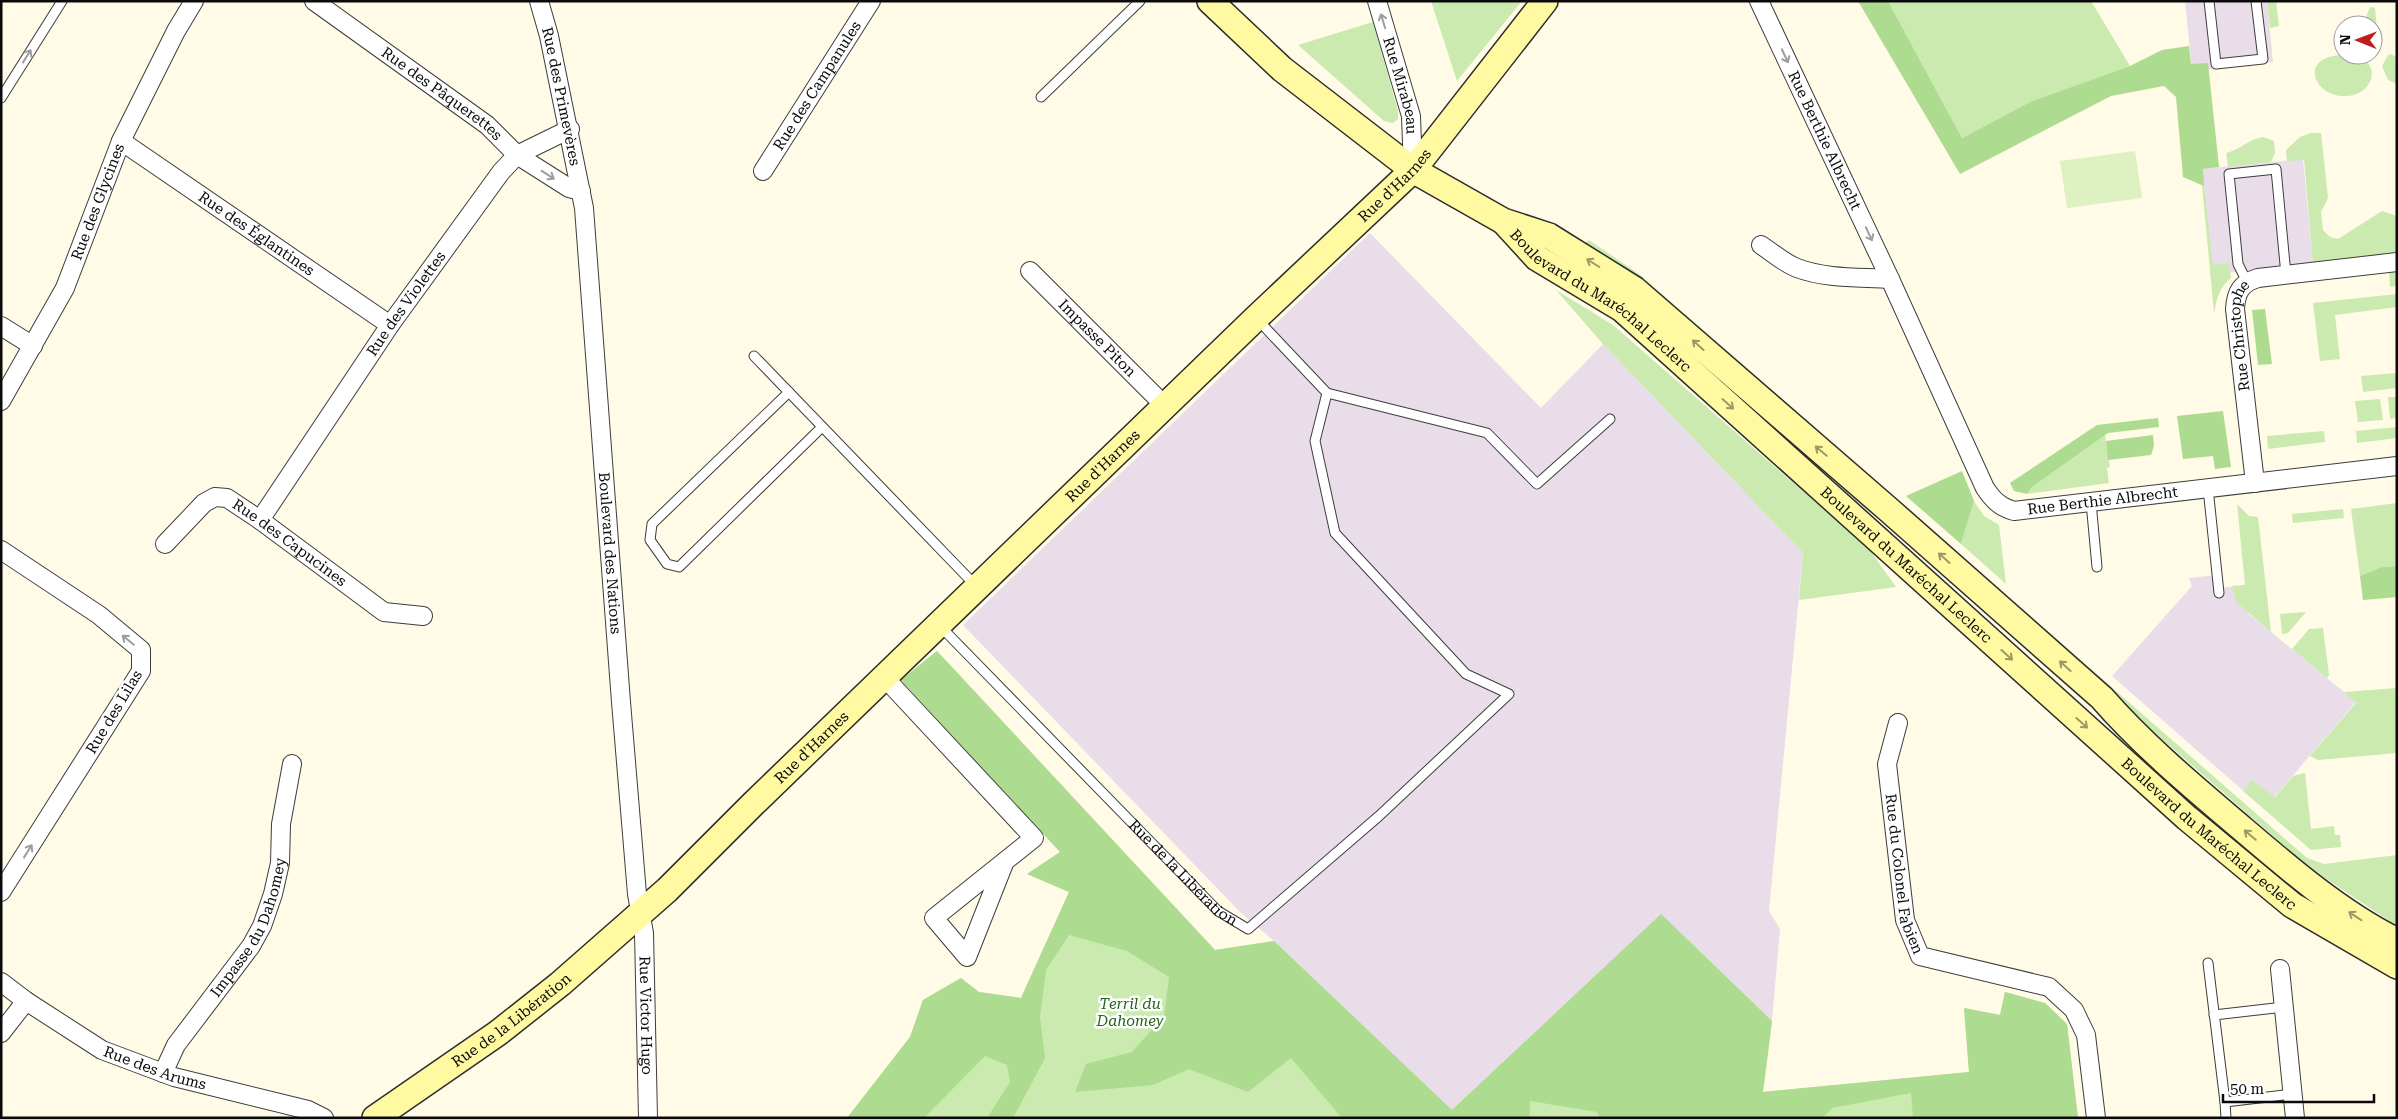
<svg xmlns="http://www.w3.org/2000/svg" width="2398" height="1119" font-family="'Roboto Serif',serif">
  <style>
    .industrial { fill: #e9ddea }
    .green { fill: #cbeab0 }
    .forest { fill: #addb8f }
    .pitch { fill: #def1c2 }
    .lines { fill: none; stroke-linecap: round; stroke-linejoin: round }
    .lane-casing { stroke: #3d3d3d; stroke-width: 11 }
    .street-casing { stroke: #3d3d3d; stroke-width: 20 }
    .secondary-casing { stroke: #2c2c2c; stroke-width: 28 }
    .lane { stroke: #fff; stroke-width: 9 }
    .street { stroke: #fff; stroke-width: 18 }
    .secondary { stroke: #fff9a2; stroke-width: 25 }
    .oneway { stroke: #9d9d9d }
    .oneway2 { stroke: #9d9965 }
    .labels { text-anchor: middle; stroke-width: 5; stroke-linejoin: round; paint-order: stroke }
    .street-label { font-size: 15px; fill: #0a0a0a; stroke: #fff }
    .park-label { font-size: 15px; font-style: italic; fill: #256319; stroke: #fff }
  </style>
  <rect width="100%" height="100%" fill="#fffbe7"/>
  <path class="industrial" d="M2185 1H2267L2273 62 2192 71Z
    M2303 159 2313 263 2211 275 2201 169Z
    M1370 233 1541 408 1603 344 1803 553 1769 911 1780 929 1772 1021 1660 915 1452 1110 1274 941 1241 913 963 625Z
    M2217 575 2219 588 2245 585 2248 613 2356 702 2264 809 2112 676 2192 586 2189 578Z"/>
  <path class="green" d="M1431 1H1522L1457 81Z
    M1888 1H2091L2130 66 2032 101 1962 138Z
    M2267 1H2276L2279 26 2270 28Z
    M2370 7 2375 8 2377 31 2382 40 2379 45 2373 41V25H2363Z
    M1373 22 1398 111V119L1393 123 1384 121 1298 45Z
    M2391 54 2397 58V84L2388 80 2382 66 2388 55Z
    M2343 55C2386 55 2376 95 2346 96 2314 98 2297 56 2343 55Z
    M2311 133H2321L2328 198 2321 212 2323 230 2330 237 2338 239 2382 211 2397 216V253L2313 263 2304 160 2287 161 2286 150 2300 137Z
    M2263 137 2274 141 2275 153 2271 162 2228 167 2226 153C2240 150 2248 139 2263 137Z
    M2202 186H2204L2213 265 2229 263 2231 278C2219 288 2217 298 2214 313Z
    M1589 240 1639 274 2307 858 2324 864 2397 855V926L2307 866 2050 641 1583 244Z
    M2397 271V286L2390 287 2389 272Z
    M1556 290 1613 325 1869 549 1896 587 1799 600 1803 553 1603 344Z
    M2397 294V307L2335 315 2340 359 2320 361 2313 303Z
    M2397 373V388L2363 392 2361 376Z
    M2388 397H2397V418L2390 419Z
    M2380 399 2383 420 2358 422 2355 401Z
    M2397 427V438L2357 443 2356 431Z
    M2324 431 2325 442 2268 449 2267 436Z
    M2105 435 2110 467 2107 468 2109 483 2027 494 2032 487Z
    M1974 501 1984 516 1999 525 2006 584 1961 544Z
    M2397 503V566L2382 567 2360 576 2351 509Z
    M2237 504 2249 516 2258 517 2271 632 2236 602 2232 586 2245 585Z
    M2343 509 2344 518 2293 523 2292 514Z
    M2306 612 2288 633 2282 634 2280 614Z
    M2323 628 2329 675 2327 678 2292 649 2309 629Z
    M937 651 1215 950 1274 941 1452 1110 1661 914 1772 1021 1763 1092 1969 1072 1964 1008 2000 1015 2005 992 2045 1003 2067 1024 2078 1118H847L910 1037 923 1000 961 978 979 992 1021 998 1069 892 1027 874 1060 852 901 680Z
    M2397 688V753L2318 760 2310 756 2356 703 2344 692Z
    M2305 773 2311 829 2334 826 2335 835H2340L2341 847 2311 850 2243 791 2252 780 2275 797 2293 776Z"/>
  <path class="forest" d="M1858 1H1888L1962 138 2032 101 2130 66 2162 50 2189 46 2191 64 2208 63 2219 167 2203 169 2204 186 2183 177 2176 97 2164 86 2111 96 1960 174Z
    M2265 309 2272 364 2258 365 2252 310Z
    M2223 411 2231 467 2215 469 2213 456 2183 459 2177 416Z
    M2158 418 2159 427 2108 433 2032 487 2027 494 2014 491 2010 483 2097 425Z
    M2153 435 2154 446 2151 455 2108 460 2106 441Z
    M1962 471 1974 501 1961 544 1906 496Z
    M2397 566V597L2363 600 2360 576 2382 567Z
    M937 651 1215 950 1274 941 1452 1110 1661 914 1772 1021 1763 1092 1969 1072 1964 1008 2000 1015 2005 992 2045 1003 2067 1024 2078 1118H1913L1911 1093 1832 1108 1823 1118H1600L1597 1112 1530 1101V1118H1342L1291 1058 1248 1092 1189 1069 1153 1085 1075 1092 1086 1064 1132 1052 1164 1016 1169 977 1127 951 1069 935 1046 970 1040 1017 1045 1058 1013 1118H987L1010 1082 1007 1065 985 1056 924 1118H847L910 1037 923 1000 961 978 979 992 1021 998 1069 892 1027 874 1060 852 901 680Z"/>
  <path class="pitch" d="M2135 151 2142 198 2067 208 2060 161Z"/>
  <g class="lines">
    <defs>
      <g id="lane">
        <path d="M2209 1 2216 64 2263 59 2256 1"/>
        <path d="M1041 97 1140 1"/>
        <path d="M1 98 62 1"/>
        <path d="M2247 282 2238 264 2229 174 2276 169 2286 275"/>
        <path d="M754 356 976 586"/>
        <path d="M789 392 652 524 650 540 667 564 679 567 822 427"/>
        <path d="M1327 393 1487 433 1537 484 1610 419"/>
        <path d="M2208 488 2219 593"/>
        <path d="M2091 502 2097 567"/>
        <path id="s1" d="M939 625 1218 911 1248 929 1379 816 1509 694 1466 674 1335 533 1315 441 1327 393 1257 319"/>
        <path d="M2208 963 2225 1102"/>
        <path d="M2214 1015 2284 1007"/>
        <path d="M2226 1118 2225 1102 2293 1094"/>
      </g>
      <g id="street">
        <path id="s2" d="M314 1 487 125 517 155 569 188 581 191"/>
        <path id="s3" d="M539 1 549 36 584 208 621 702 637 894 644 933 648 1118"/>
        <path id="s4" d="M1377 1 1411 116 1413 170"/>
        <path id="s5" d="M1759 1 1890 279 1985 488C1993 500 2000 507 2014 511L2397 466"/>
        <path id="s6" d="M121 141 390 325"/>
        <path id="s7" d="M763 171 871 1"/>
        <path d="M1761 245C1773 253 1784 263 1797 268 1826 279 1860 277 1890 279"/>
        <path id="s8" d="M1030 271 1165 406"/>
        <path d="M1 326 33 346"/>
        <path id="s9" d="M1 401 65 288 121 141 176 31 194 1"/>
        <path id="s10" d="M2255 483 2235 309C2236 292 2241 283 2258 278L2397 262"/>
        <path id="s11" d="M260 520 390 325 501 172 517 155 570 129"/>
        <path id="s12" d="M165 544 204 503 215 497 227 498 260 520 384 612 423 616"/>
        <path d="M1 550 99 615 141 650V671L1 892"/>
        <path d="M884 677 1034 838 934 918 967 957 1005 861"/>
        <path id="s13" d="M1898 723 1887 764 1905 920 1920 956 2049 987 2074 1010 2086 1035 2096 1118"/>
        <path d="M2280 969 2295 1118"/>
        <path id="s14" d="M1 982 26 1001 102 1050 174 1077 308 1110 324 1118"/>
        <path d="M1 1033 26 1001"/>
        <path id="s15" d="M163 1073 176 1045 251 946 262 926 273 894 280 863 281 824 292 764"/>
      </g>
      <g id="secondary">
        <path d="M1210 1 1282 69 1413 170 1503 221 1549 236 1634 289 1889 510 2102 698C2142 744 2191 785 2238 825 2286 866 2340 913 2397 941"/>
        <path id="s16" d="M1505 223 1537 258 1622 309 2187 818 2292 905 2397 966"/>
        <path id="s17" d="M375 1118 498 1033 560 984 667 890 753 804 1256 318 1413 170 1545 1"/>
      </g>
    </defs>
    <use href="#lane" class="lane-casing"/>
    <use href="#street" class="street-casing"/>
    <use href="#secondary" class="secondary-casing"/>
    <use href="#lane" class="lane"/>
    <use href="#street" class="street"/>
    <use href="#secondary" class="secondary"/>
  </g>
  <defs><path id="oneway-shaft" d="M-6 0H5M1.5-3L5.5 0L1.5 3" fill="none" stroke-width="1.6" stroke-linecap="round" stroke-linejoin="round" transform="scale(1.25)"/></defs>
  <g class="oneway">
    <use href="#oneway-shaft" transform="translate(1383 21) rotate(-107)"/>
    <use href="#oneway-shaft" transform="translate(27 56) rotate(-58)"/>
    <use href="#oneway-shaft" transform="translate(1785 56) rotate(65)"/>
    <use href="#oneway-shaft" transform="translate(548 175) rotate(33)"/>
    <use href="#oneway-shaft" transform="translate(1869 234) rotate(65)"/>
    <use href="#oneway-shaft" transform="translate(128 640) rotate(-141)"/>
    <use href="#oneway-shaft" transform="translate(28 851) rotate(-58)"/>
  </g>
  <g class="oneway2">
    <use href="#oneway-shaft" transform="translate(1593 263) rotate(-148)"/>
    <use href="#oneway-shaft" transform="translate(1698 345) rotate(-138)"/>
    <use href="#oneway-shaft" transform="translate(1728 404) rotate(42)"/>
    <use href="#oneway-shaft" transform="translate(1821 451) rotate(-140)"/>
    <use href="#oneway-shaft" transform="translate(1944 558) rotate(-138)"/>
    <use href="#oneway-shaft" transform="translate(2007 655) rotate(42)"/>
    <use href="#oneway-shaft" transform="translate(2065 666) rotate(-138)"/>
    <use href="#oneway-shaft" transform="translate(2082 723) rotate(42)"/>
    <use href="#oneway-shaft" transform="translate(2250 835) rotate(-140)"/>
    <use href="#oneway-shaft" transform="translate(2355 916) rotate(-147)"/>
  </g>
  <g class="labels">
    <g class="street-label">
      <text dy="5" stroke="none"><textPath href="#s4" startOffset="88">Rue Mirabeau</textPath></text>
      <text dy="5" stroke="none"><textPath href="#s7" startOffset="101">Rue des Campanules</textPath></text>
      <text dy="5" stroke="none"><textPath href="#s2" startOffset="158">Rue des Pâquerettes</textPath></text>
      <text dy="5" stroke="none"><textPath href="#s3" startOffset="98">Rue des Primevères</textPath></text>
      <text dy="5" stroke="none"><textPath href="#s5" startOffset="154">Rue Berthie Albrecht</textPath></text>
      <text dy="5" stroke="none"><textPath href="#s17" startOffset="1384">Rue d'Harnes</textPath></text>
      <text dy="5" stroke="none"><textPath href="#s9" startOffset="222">Rue des Glycines</textPath></text>
      <text dy="5" stroke="none"><textPath href="#s6" startOffset="164">Rue des Églantines</textPath></text>
      <text dy="5" stroke="none"><textPath href="#s16" startOffset="124">Boulevard du Maréchal Leclerc</textPath></text>
      <text dy="5" stroke="none"><textPath href="#s11" startOffset="261">Rue des Violettes</textPath></text>
      <text dy="5" stroke="none"><textPath href="#s8" startOffset="95">Impasse Piton</textPath></text>
      <text dy="5" stroke="none"><textPath href="#s10" startOffset="149">Rue Christophe</textPath></text>
      <text dy="5" stroke="none"><textPath href="#s17" startOffset="979">Rue d'Harnes</textPath></text>
      <text dy="5" stroke="none"><textPath href="#s5" startOffset="664">Rue Berthie Albrecht</textPath></text>
      <text dy="5" stroke="none"><textPath href="#s12" startOffset="158">Rue des Capucines</textPath></text>
      <text dy="5" stroke="none"><textPath href="#s3" startOffset="558">Boulevard des Nations</textPath></text>
      <text dy="5" stroke="none"><textPath href="#s16" startOffset="529">Boulevard du Maréchal Leclerc</textPath></text>
      <text transform="translate(114 712) rotate(-59)" y="5">Rue des Lilas</text>
      <text dy="5" stroke="none"><textPath href="#s17" startOffset="574">Rue d'Harnes</textPath></text>
      <text dy="5" stroke="none"><textPath href="#s16" startOffset="934">Boulevard du Maréchal Leclerc</textPath></text>
      <text dy="5" stroke="none"><textPath href="#s1" startOffset="348">Rue de la Libération</textPath></text>
      <text dy="5" stroke="none"><textPath href="#s13" startOffset="154">Rue du Colonel Fabien</textPath></text>
      <text dy="5" stroke="none"><textPath href="#s15" startOffset="171">Impasse du Dahomey</textPath></text>
      <text dy="5" stroke="none"><textPath href="#s3" startOffset="1022">Rue Victor Hugo</textPath></text>
      <text dy="5" stroke="none"><textPath href="#s17" startOffset="168">Rue de la Libération</textPath></text>
      <text dy="5" stroke="none"><textPath href="#s14" startOffset="178">Rue des Arums</textPath></text>
    </g>
    <g class="park-label">
      <text x="1130" y="1009">Terril du<tspan x="1130" dy="17">Dahomey</tspan></text>
    </g>
  </g>
  <rect width="2398" height="1119" fill="none" stroke="#0a0a0a" stroke-width="5"/>
  <g transform="translate(2358 40) rotate(271)"><circle r="24" fill="#ffffff" stroke="#9d9d9d"/>
  <path d="M0-4L9 19L0 12L-9 19Z" fill="#be1f1e"/>
  <text y="-8" font-size="14" font-weight="bold" text-anchor="middle" fill="#0a0a0a">N</text>
  </g>
  <path d="M2223 1094v8h151v-8" fill="none" stroke="#0a0a0a" stroke-width="2.5"/>
  <text x="2230" y="1094" font-size="15" fill="#0a0a0a" stroke="#ffffff" stroke-width="4" paint-order="stroke">50 m</text>
</svg>
